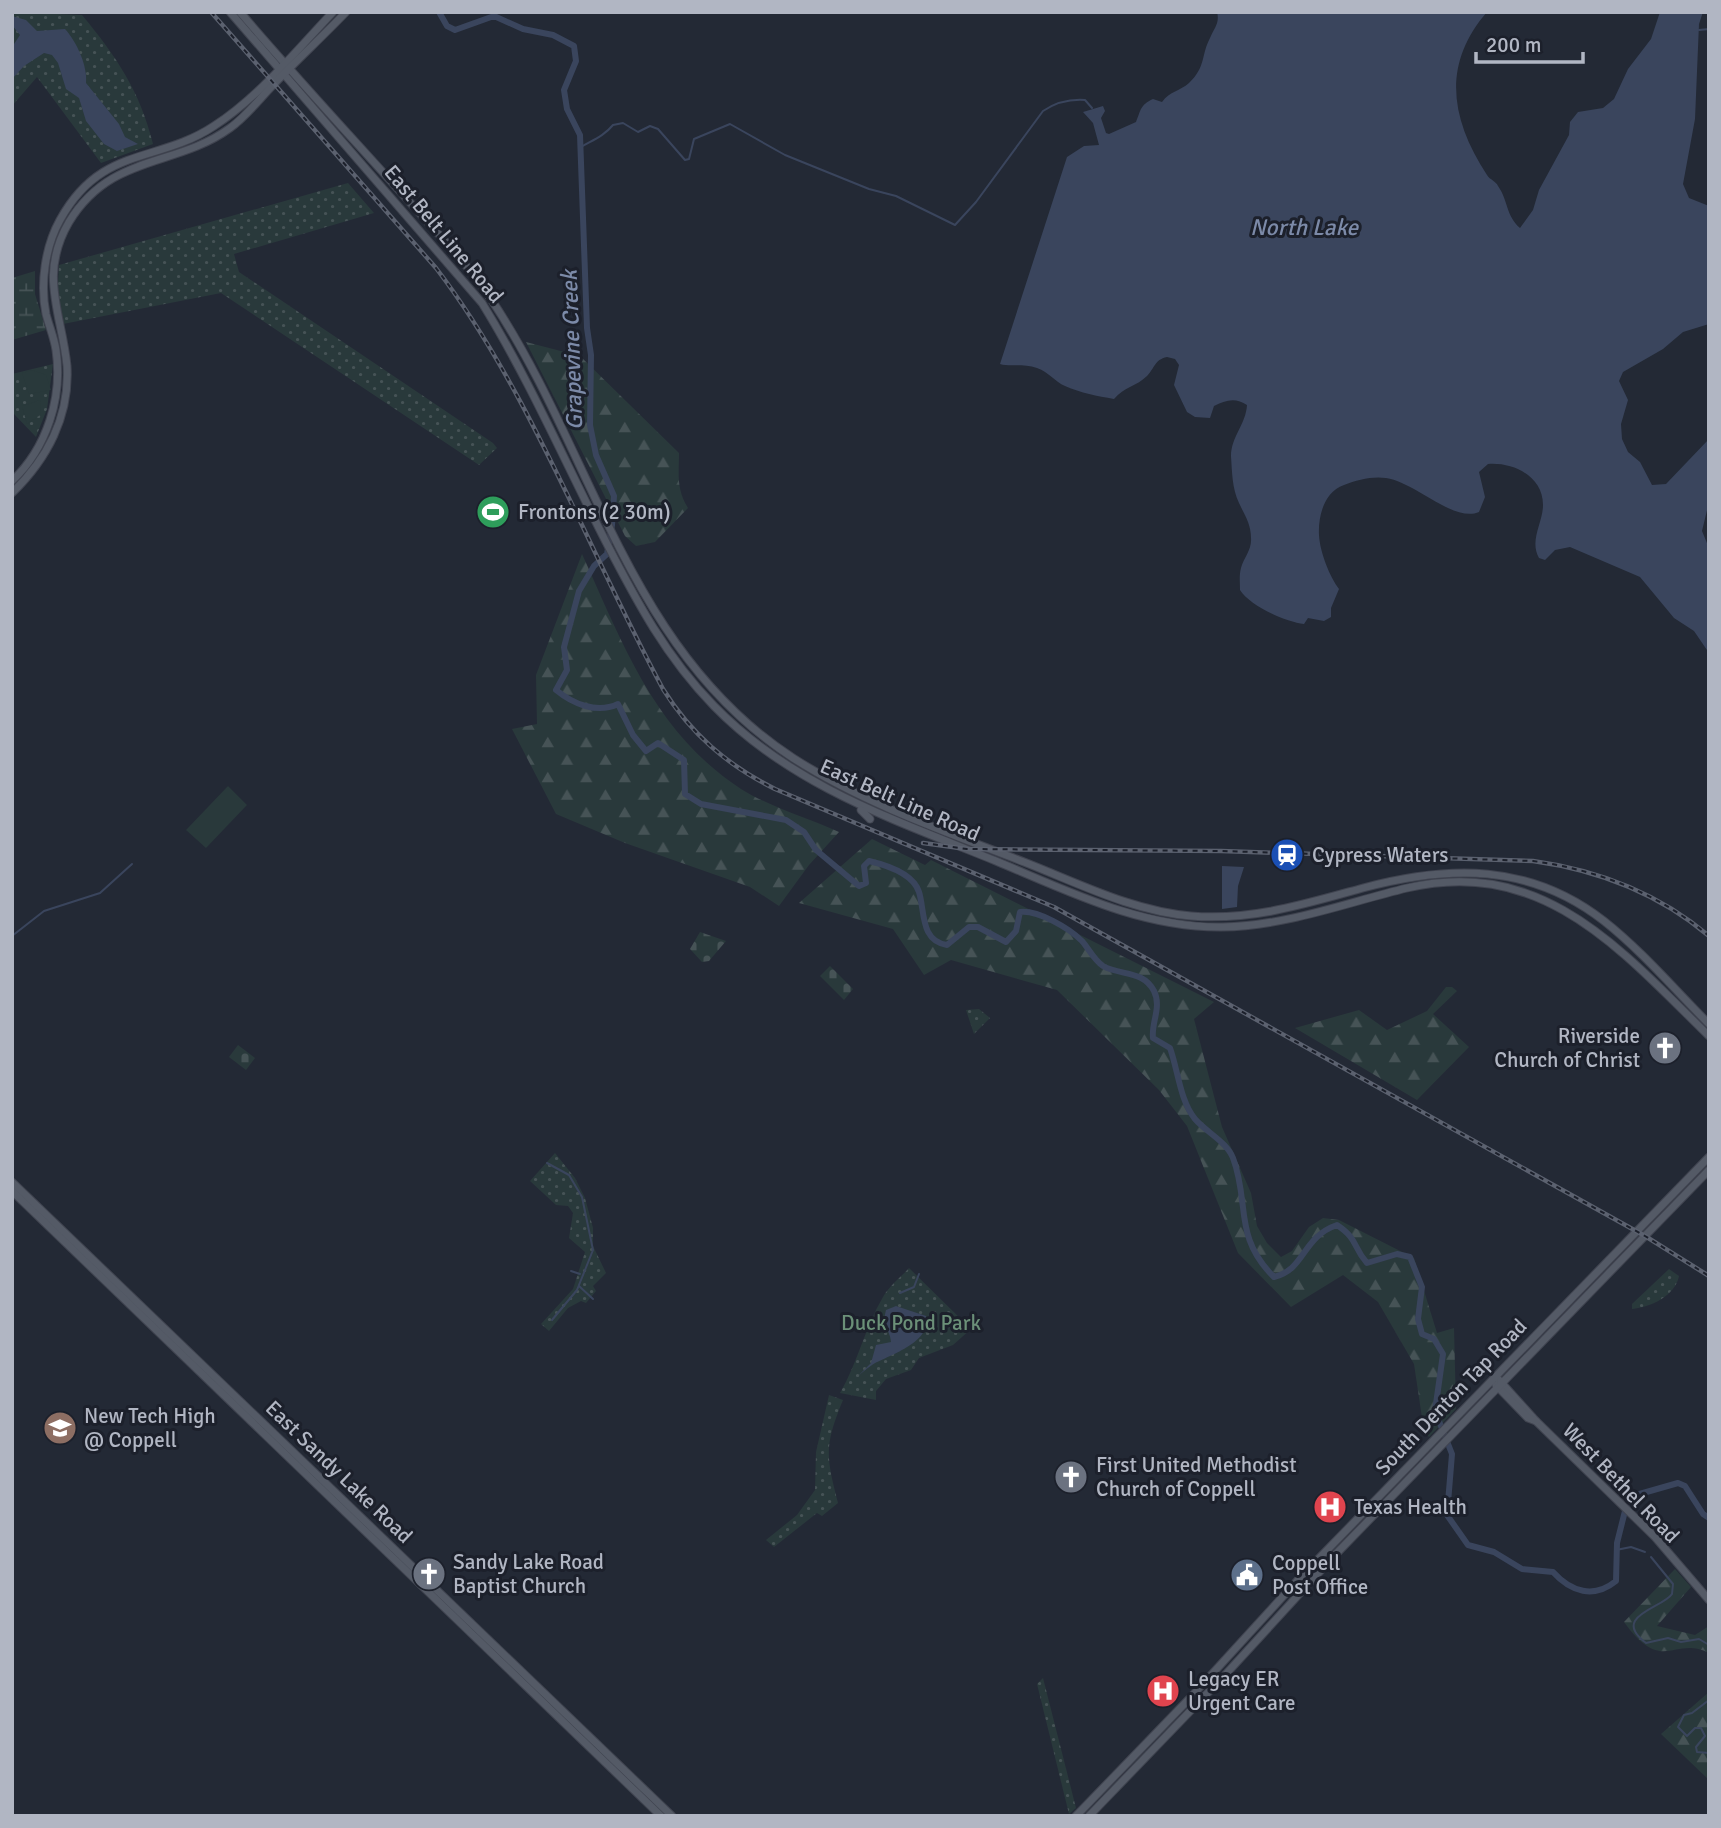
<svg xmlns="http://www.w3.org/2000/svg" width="1721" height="1828" viewBox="0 0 1721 1828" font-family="Signika,sans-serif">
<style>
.green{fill:url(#green-dots)}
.forest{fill:url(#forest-firs)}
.wetland{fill:url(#wetland-marsh)}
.cemetery{fill:url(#cemetery-stones)}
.pitch{fill:#29393b}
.water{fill:#3a455d}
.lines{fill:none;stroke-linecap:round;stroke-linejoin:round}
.stream{stroke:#3a455d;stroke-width:2}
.river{stroke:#3a455d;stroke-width:6}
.major-casing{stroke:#404450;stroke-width:9}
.major{stroke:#545a66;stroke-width:7}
.rail-casing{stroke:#5b616f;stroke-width:4.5}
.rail{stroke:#1c202b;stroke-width:2;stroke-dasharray:5;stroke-linecap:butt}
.labels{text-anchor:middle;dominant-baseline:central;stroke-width:6;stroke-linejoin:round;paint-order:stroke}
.street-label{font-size:21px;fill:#b1b6c3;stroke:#1c202b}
.poi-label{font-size:21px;fill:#b1b6c3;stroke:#1c202b;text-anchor:start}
.park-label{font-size:21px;fill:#6b9078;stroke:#1c202b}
.water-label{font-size:23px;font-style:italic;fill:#7c8aa8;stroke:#1c202b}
</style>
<defs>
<pattern id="green-dots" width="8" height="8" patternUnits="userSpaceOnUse" patternTransform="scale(1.75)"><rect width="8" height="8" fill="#29393b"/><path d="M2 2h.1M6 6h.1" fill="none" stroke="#465356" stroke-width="1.8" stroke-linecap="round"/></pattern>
<pattern id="forest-firs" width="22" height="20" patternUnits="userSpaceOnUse" patternTransform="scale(1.75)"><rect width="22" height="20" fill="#29393b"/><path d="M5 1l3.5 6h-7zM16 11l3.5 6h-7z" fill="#465356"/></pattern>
<pattern id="wetland-marsh" width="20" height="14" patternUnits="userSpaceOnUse" patternTransform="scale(1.75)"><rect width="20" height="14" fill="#29393b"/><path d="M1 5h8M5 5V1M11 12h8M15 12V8" fill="none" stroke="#465356"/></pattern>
<pattern id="cemetery-stones" width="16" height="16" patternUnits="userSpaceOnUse" patternTransform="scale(1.75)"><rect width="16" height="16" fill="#29393b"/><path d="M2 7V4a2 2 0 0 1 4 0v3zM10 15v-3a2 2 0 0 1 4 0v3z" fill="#465356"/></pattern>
</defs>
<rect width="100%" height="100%" fill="#232935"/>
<g class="green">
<path d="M12,12l70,3c34,41 58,76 71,129l-52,19 -64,-86 -25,29z"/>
<path d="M348,183l26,30 -140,41 5,18 254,171 4,5 -18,17 -258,-172 -158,31 -6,-25 2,-34z"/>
<path d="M53,364l-6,45 -11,28 -22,-23 -2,1v-41z"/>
<path d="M979,1009l11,9 -16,16 -8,-24z"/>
<path d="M555,1153l20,25 10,20 8,30v18l13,27 -13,13 3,5 -10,12 -5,-2 -13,7 -19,23 -8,-7 32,-35 12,-37 -16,-14 4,-25 -5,-7 -12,-1 -26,-24z"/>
<path d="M909,1268l62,61 -18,16 -34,13 -8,12 -25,9 -10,12v9l-36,-7c18,-31 25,-66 43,-96 6,-11 18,-20 26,-29z"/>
<path d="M1669,1269l10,7c-4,20 -28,31 -47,33v-5z"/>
<path d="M829,1395l14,5c-19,46 -17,56 -5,103l-16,13 -5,-3 -43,34 -8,-7 31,-25 18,-25 1,-38z"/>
<path d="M1043,1678l33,130 -7,6 -32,-130z"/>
</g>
<g class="forest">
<path d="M526,342l54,14 99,97c0,21 -3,36 9,55l-33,34 -19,4 -11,-10z"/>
<path d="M582,554c41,90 72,178 159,235 29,18 67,29 98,43l-30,33 -30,41 -29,-19 -125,-44 -69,-29 -44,-85 25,-5 -1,-49z"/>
<path d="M872,839l53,26 6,-5 283,142 -20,17 28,108 29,66 6,33 10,17 14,14 11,-6 17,-24 14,-9 16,2 75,38 23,75 17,-5 2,81 -27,28 -5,-6 -10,-67 -36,-62 -35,-27 -52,32 -53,-54 -51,-127 -28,-36 -102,-100 -106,-30 -27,15 -31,-46 -94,-26z"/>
<path d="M1446,987h6l5,4 -24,23 36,33 -52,53 -122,-72 64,-18 28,20 40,-19z"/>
<path d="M1675,1569l16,18 -34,39 38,9 14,-9v27c-36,-18 -46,23 -85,-31z"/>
<path d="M1709,1692v88l-48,-46z"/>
</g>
<path class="wetland" d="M35,271v23l11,36 -34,10v-62z"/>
<g class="cemetery">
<path d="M700,932l26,9 -17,20 -7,1 -12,-13z"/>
<path d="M830,966l23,23 -9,11 -24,-24z"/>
<path d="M238,1045l17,13 -9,12 -17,-13z"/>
</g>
<g class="pitch">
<path d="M32,370l14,5 5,15 -22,4 -7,-21z"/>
<path d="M41,400l-1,15 -13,9 -5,-18z"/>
<path d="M228,786l19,19 -41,43 -20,-18z"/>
</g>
<g class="water">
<path d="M1217,12h270c-46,53 -36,108 0,163 3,5 9,6 11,11 10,14 8,30 22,42l13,-18 6,-20 30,-55 1,-13 8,-10 25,-4 11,-9 14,-30 23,-30 9,-27h43l-4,12 -4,95 -12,65 6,14 20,8v118l-26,8 -20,17 -40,23 -4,9 9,19 -7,24 1,15 6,13 12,10 12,23 14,-1 43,-45v63l-7,29 7,17v105l-15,-22 -20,-13 -34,-41 -70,-30 -15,3 -10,10 -6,-2c-10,-18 4,-35 4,-53 0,-29 -30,-43 -55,-41l-9,8 6,25 -6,15c-25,11 -64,-30 -93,-34 -14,-2 -29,2 -42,7 -20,7 -26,31 -25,50 1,18 11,42 20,54l-8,19v9l-7,4 -16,-3 -4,6c-18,-2 -54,-18 -64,-34 0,-7 -1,-15 1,-22 3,-11 11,-18 10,-30 0,-14 -6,-22 -12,-35 -7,-14 -7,-32 -8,-47 0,-19 15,-32 16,-51 -11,-8 -22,-5 -33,1l-4,12 -15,-1 -8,-5 -13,-27 5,-20 -4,-6 -8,-2c-13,3 -12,11 -20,19 -10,10 -23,11 -33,23 -17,-3 -33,-6 -49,-13 -10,-4 -16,-14 -28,-18 -14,-5 -28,-1 -37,-4l67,-207 17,-11 15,-1 -6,-22 -10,-11 20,-6 2,5 -4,7 5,15 3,1 27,-12c5,-12 4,-17 17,-23l9,3c8,-11 18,-11 27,-19 17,-16 12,-28 21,-45 4,-10 10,-15 7,-26z"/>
<path d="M12,16l14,4 11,11 28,-2c12,13 23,38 21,54l33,41 6,13 13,7 -21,7 -13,-7 -18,-23 -7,-23 -13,-9 -8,-26 -6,-8 -8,-2 -20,13 -12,13v-32l8,-12 -8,-10z"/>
<path d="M1222,866l22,1 -6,19 -1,21 -15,2z"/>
<path d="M896,1306l30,10c7,27 -40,40 -54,49 -6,4 -12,9 -17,14l16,-16 5,-18 15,-3c-1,-14 -10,-14 -5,-32z"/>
</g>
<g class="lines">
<g class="stream">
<path d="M1699,30l10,-1"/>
<path d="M581,147c12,-7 23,-11 32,-22l10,-2 15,9 12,-6 8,3 27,31 4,-1 5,-20 36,-15 55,31 84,34 27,7 59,29 21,-23 67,-91c12,-8 27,-12 42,-11l7,8"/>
<path d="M12,936l32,-25 56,-18 32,-29"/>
<path d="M547,1163l22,12 13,22 11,53 -16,40 -25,30"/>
<path d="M571,1271l9,3"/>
<path d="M579,1286l14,13"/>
<path d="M900,1293l14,-6 5,-13"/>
<path d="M1616,1550l15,-3 14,5"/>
<path d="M1651,1557l22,27 -1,10c-9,14 -62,22 -26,49l22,-5 13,4 18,-3 10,6"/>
<path d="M1709,1700l-17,13 -8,2 -6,12 9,9 8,-8h6l4,8 -9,11 1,5 12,1"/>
</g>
<path class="river" d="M439,12l8,14 8,4 39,-14 29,13 30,6 21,11 2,15 -12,29 3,19 13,26 7,193 4,27 -1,70 6,30 18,41 -2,29 -5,29 -13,12 -15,25 -15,56 3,23 -11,20c17,14 41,24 62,14l15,31 13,16 12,-8 26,17 1,34 16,10 85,16 18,12 12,18 43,36 7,-3 -2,-17 5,-5c17,4 44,12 50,31 6,19 1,49 28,53l22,-18h9l28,15 10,-11 4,-19c18,-2 49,16 62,29 7,8 12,19 21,25 18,10 40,4 51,25 8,16 -3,32 -1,47l17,10c8,22 10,53 25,71 11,13 32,23 38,39 17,45 0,79 41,119 31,-7 28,-40 63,-52 22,15 15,21 30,38l30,-9 13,3 12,30 -4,32 4,15 12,5 9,15 -8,57 17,43 -5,61 21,30 26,7 28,17 31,3c18,20 41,27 63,9l1,-38 10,-40 9,-8 42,-12 7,3 18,28 6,4"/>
<defs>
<g id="major">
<path d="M230,12l252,291c47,76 83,159 124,239 31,60 60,115 108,164 78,80 181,114 282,155 72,30 145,67 226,66 64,-1 123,-24 185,-39 136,-32 215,63 302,148"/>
<path d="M240,12c57,67 117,131 176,197 26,29 53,57 75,90 103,154 136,351 302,459 70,45 153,74 231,104 54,21 108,49 167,54 60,5 114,-12 172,-28 86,-23 167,-25 241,33 38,30 71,69 105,103"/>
<path d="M12,481c35,-33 51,-84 44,-131 -2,-13 -7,-24 -10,-36 -6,-30 -1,-67 14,-94 41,-75 97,-56 154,-94 45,-29 82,-75 119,-114"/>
<path d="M12,493c35,-34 58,-77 55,-127 -5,-52 -29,-91 2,-144 42,-69 106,-54 161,-94 17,-12 30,-30 45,-45 23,-24 48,-47 71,-71"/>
<path d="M861,810l9,9"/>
<path d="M12,1182l660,634"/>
<path d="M12,1191l649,625"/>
<path d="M1499,1380l37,41 119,116 54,63"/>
<path d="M1496,1385l32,33 8,3"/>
<path d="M1076,1816l115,-119 106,-116 412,-424"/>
<path d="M1089,1816l136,-141 110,-120 374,-385"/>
</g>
</defs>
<use href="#major" class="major-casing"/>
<use href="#major" class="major"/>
<defs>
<g id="rail">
<path d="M211,12l225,256c94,123 153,284 227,421 28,45 64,76 112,100l279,118 591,329 64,40"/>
<path d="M923,843l44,6 254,2 312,10c65,9 125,32 176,75"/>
</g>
</defs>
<use href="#rail" class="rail-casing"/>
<use href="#rail" class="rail"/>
</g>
<defs>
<symbol id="stadium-disc" viewBox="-11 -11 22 22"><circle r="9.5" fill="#2e9e5b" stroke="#1c202b"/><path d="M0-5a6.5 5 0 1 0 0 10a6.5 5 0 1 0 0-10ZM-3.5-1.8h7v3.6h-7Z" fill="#fff"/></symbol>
<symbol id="station-disc" viewBox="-11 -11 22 22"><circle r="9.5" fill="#1a4fb4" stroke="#1c202b"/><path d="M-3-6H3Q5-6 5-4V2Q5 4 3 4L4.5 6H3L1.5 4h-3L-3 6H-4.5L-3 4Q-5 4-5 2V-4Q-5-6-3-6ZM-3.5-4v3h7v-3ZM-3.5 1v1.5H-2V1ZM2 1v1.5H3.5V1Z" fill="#fff"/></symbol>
<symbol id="church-disc" viewBox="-11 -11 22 22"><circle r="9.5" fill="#6b7280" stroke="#1c202b"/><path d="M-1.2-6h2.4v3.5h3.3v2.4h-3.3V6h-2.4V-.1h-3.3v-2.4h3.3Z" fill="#fff"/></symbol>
<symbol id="school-disc" viewBox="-11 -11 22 22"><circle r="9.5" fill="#8d6e63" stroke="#1c202b"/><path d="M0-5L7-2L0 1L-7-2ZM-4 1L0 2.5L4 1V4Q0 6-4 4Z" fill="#fff"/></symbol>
<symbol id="hospital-disc" viewBox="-11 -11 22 22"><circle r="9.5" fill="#e0444e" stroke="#1c202b"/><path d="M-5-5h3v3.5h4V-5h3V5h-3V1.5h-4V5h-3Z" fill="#fff"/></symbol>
<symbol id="civic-disc" viewBox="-11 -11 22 22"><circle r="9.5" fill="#5c6f8a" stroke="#1c202b"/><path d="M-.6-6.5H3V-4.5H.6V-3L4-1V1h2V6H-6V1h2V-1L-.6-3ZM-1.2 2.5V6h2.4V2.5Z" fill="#fff"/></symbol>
</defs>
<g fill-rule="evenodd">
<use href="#stadium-disc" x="474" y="493" width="38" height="38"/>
<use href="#station-disc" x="1268" y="836" width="38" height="38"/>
<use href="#church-disc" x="1646" y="1029" width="38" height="38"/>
<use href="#school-disc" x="41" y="1409" width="38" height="38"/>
<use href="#church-disc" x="1052" y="1458" width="38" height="38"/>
<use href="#hospital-disc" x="1311" y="1488" width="38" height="38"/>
<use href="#church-disc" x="410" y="1555" width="38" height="38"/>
<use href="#civic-disc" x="1228" y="1556" width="38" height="38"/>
<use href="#hospital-disc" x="1144" y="1672" width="38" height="38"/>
</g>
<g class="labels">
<g class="street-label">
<text transform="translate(444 234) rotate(50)">East Belt Line Road</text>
<text transform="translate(900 800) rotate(24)">East Belt Line Road</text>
<text transform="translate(1451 1397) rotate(-46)">South Denton Tap Road</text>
<text transform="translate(339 1472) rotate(44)">East Sandy Lake Road</text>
<text transform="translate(1621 1483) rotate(46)">West Bethel Road</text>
</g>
<g class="poi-label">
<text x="518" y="512">Frontons (2 30m)</text>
<text x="1312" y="855">Cypress Waters</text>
<text x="1640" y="1036" text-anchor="end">Riverside<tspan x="1640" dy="24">Church of Christ</tspan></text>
<text x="84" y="1416">New Tech High<tspan x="84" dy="24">@ Coppell</tspan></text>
<text x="1096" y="1465">First United Methodist<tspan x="1096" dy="24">Church of Coppell</tspan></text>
<text x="1354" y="1507">Texas Health</text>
<text x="453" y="1562">Sandy Lake Road<tspan x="453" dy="24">Baptist Church</tspan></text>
<text x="1272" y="1563">Coppell<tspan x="1272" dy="24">Post Office</tspan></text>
<text x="1188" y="1679">Legacy ER<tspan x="1188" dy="24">Urgent Care</tspan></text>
</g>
<g class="park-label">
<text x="911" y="1323">Duck Pond Park</text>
</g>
<g class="water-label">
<text x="1304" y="227">North Lake</text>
<text transform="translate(572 350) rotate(-92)">Grapevine Creek</text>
</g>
</g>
<rect width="1721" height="1828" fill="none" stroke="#b1b6c3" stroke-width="28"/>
<path d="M1476 52v10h107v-10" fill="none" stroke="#b1b6c3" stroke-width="3.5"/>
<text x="1486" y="52" font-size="21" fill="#b1b6c3" stroke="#1c202b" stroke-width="5" paint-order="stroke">200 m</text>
</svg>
